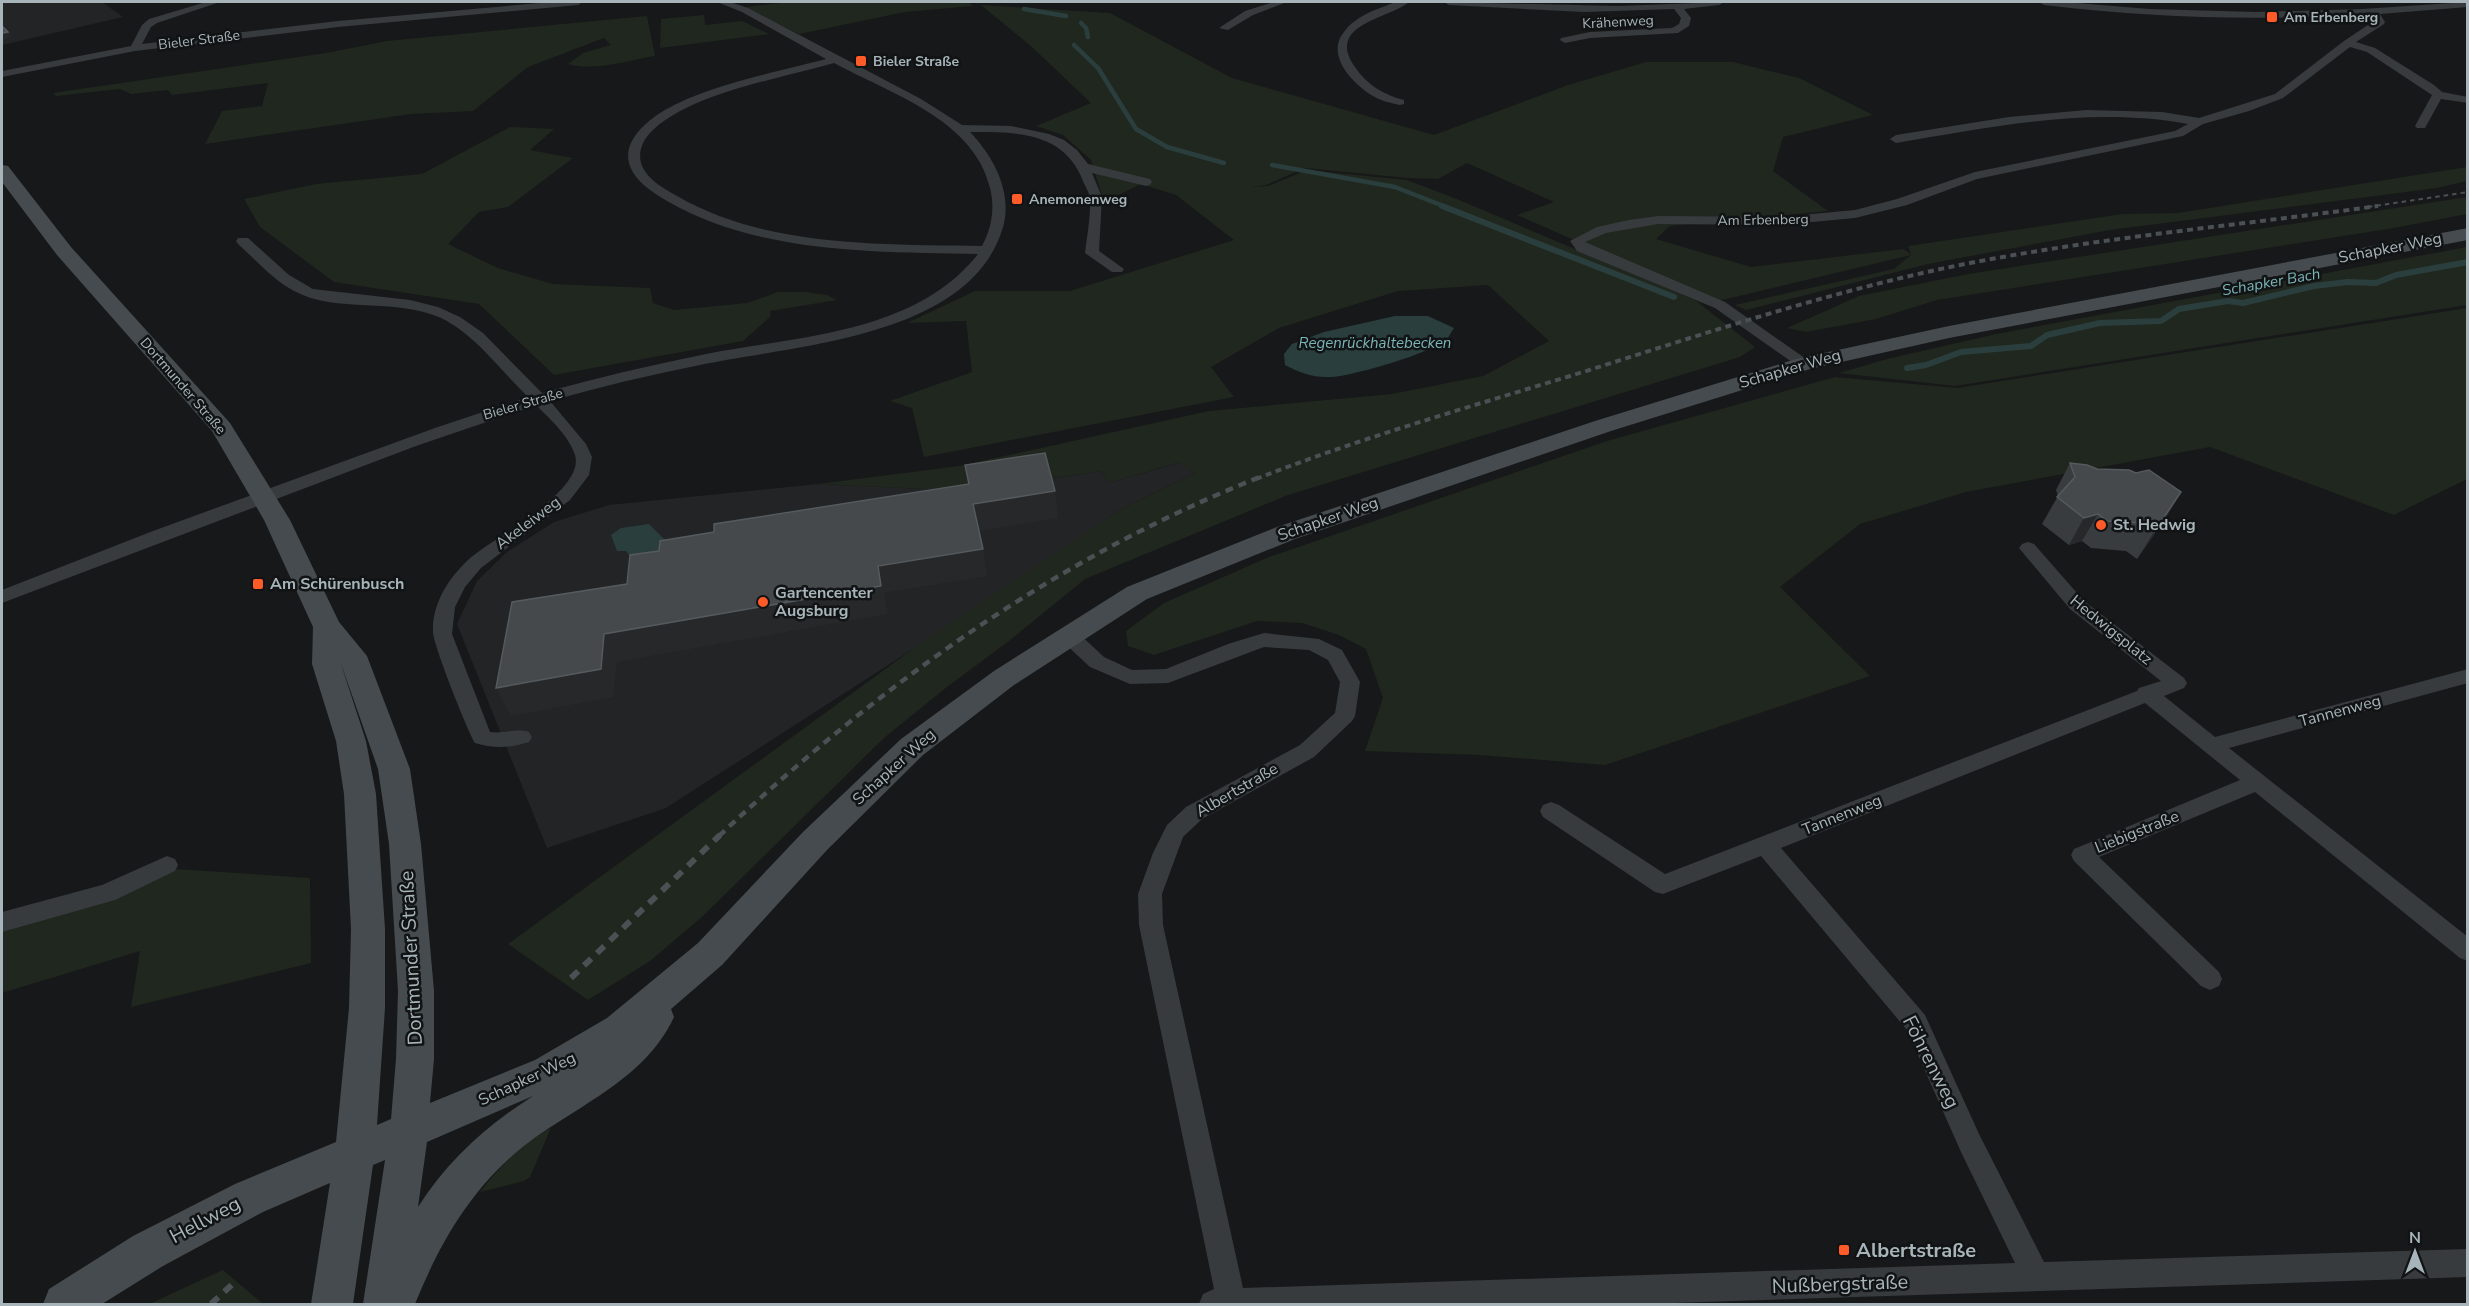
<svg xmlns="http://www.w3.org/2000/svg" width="2469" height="1306" viewBox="0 0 2469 1306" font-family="'Nunito Sans',sans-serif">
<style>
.built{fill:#222426}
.green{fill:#20271e}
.water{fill:#2b3e3e}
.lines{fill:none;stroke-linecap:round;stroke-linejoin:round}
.stream-far1{stroke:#2b3e3e;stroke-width:4.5}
.stream{stroke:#2b3e3e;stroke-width:6}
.street{fill:#373b3e;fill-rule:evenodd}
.secondary{fill:#454b4e;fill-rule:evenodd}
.rail-far3{stroke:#4a5053;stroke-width:2;stroke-dasharray:4.5 4;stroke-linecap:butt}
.rail-far2{stroke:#4a5053;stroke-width:4;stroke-dasharray:6 4.5;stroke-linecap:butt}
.rail-far1{stroke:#4a5053;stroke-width:4.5;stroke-dasharray:8 6;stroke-linecap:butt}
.rail{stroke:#4a5053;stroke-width:6;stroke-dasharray:10 8;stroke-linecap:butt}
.wall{fill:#393c3e}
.shaded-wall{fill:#27282a}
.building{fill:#45494c;stroke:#545a5d;stroke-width:1.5}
.poi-dot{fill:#ff5b28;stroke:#111314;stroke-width:2}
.labels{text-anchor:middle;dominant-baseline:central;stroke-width:5;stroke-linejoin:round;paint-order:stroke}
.far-poi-label{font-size:14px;font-weight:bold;fill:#a7b5ba;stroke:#111314;text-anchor:start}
.far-street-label{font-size:14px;fill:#a7b5ba;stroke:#111314}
.far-water-label{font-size:15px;font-style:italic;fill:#7bb6b8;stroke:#111314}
.street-label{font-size:16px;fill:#a7b5ba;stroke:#111314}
.poi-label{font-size:16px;font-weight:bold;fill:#a7b5ba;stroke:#111314;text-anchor:start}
.near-street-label{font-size:20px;fill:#a7b5ba;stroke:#111314}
.near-poi-label{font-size:20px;font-weight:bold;fill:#a7b5ba;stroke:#111314;text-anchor:start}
</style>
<rect width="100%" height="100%" fill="#171819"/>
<g class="built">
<path d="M2,2h100l21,15 -121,28z"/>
<path d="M1182,462l12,12 -70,33 -152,104 -306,197 -119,40 -90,-224 20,-43 30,-29 47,-30 55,-17 209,-21 148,7 135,-20 8,12z"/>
</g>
<g class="green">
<path d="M789,2h179l5,4 -68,6 -106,22 -54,-27z"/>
<path d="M981,5l129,8 122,65 202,57 134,-50 78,-23h87l66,16 74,37 -90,22 -10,34 55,40 -158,15 -14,13 95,28 152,-18 8,5 -3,-8 214,-32 56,-1 289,-46v14l-30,7 -327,42 -182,34 -182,46 -11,-5 159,-36 17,-14 -197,47 -197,-87 37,-13 -87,-39 -29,16 -30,-1 -103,-10 -39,17 -14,2 16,-1 39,-16 100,10 50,19 238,101 60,47 -15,10 -452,138 -203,84 -76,62 -62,46 -63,51 -181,178 -53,45 -62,39 -80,-56 413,-301 203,-136 70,-33 -13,-12 -72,21 -8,-12 -135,20 -148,-7 141,-18 250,-55 183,-17 91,-18 66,-35 -61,-56 -90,6 -119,37 -68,39 23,30 -310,60 -12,-49 -22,-7 82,-29 -6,-51 -59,2 68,-32h95l164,-51 -58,-45 -35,-11 -37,18 -13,-42 -28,-25 -27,-9 55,-23 -59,-56z"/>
<path d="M704,15l1,10 37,-4 27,13 -109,14 1,-29z"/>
<path d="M647,16l8,40c-26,4 -61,16 -87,8l15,-11 28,-8 -7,-7 -76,29 -55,44 -62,3 -206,30 17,-33 40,-5 6,-23 -96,12 -4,-5 -37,4 -11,-5 -64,7 -3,-3 273,-40 61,-12z"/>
<path d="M510,127l44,2 -24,21 43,8 -65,49 -29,5 -31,32 50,24 55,16 97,4 3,15 21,7 73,-7 31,-11h27l22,3 10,5 -67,11v6l-27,24 -189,34 -75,-71 -145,-22 -74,-55 -16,-28 72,-15 106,-10z"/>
<path d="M2467,197v17l-73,14 -457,72 -61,19 -70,13 -19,-4 72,-32 109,-22z"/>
<path d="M2467,247v58l-512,81 -116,-13 48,-14 109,-25z"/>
<path d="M2467,308v171l-73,36 -184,-68 -244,45 -106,32 -80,63 90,89 -265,89 -125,-10 -115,-4 18,-53 -17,-49 -27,-14 -37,-12 -45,-2 -103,34 -26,-9 -2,-15 38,-28 105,-46 338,-116 228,-64 122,11z"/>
<path d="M176,869l134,9 1,85 -180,44 9,-56 -138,42v-67l107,-30z"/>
<path d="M551,1128l-21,49 -6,4 -44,11c19,-25 42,-49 71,-64z"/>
<path d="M223,1270l40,34h-114z"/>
</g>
<g class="water">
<path d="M1395,316h33l26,12c-3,4 -5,9 -8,12 -15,13 -96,37 -116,37 -17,1 -31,-5 -45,-12l-1,-11 8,-10 32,-12z"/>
<path d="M649,524l14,14 21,14 -45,16 -13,-17h-9l-6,-16 10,-7z"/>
</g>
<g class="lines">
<g class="stream-far1">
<path d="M1024,9l42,7"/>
<path d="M1081,23l5,5 2,9"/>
<path d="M1074,45l24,23 38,61 31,18 57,16"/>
<path d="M1272,165l123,22 51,20"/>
</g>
<g class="stream">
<path d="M1442,206l232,91"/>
<path d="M1907,368l19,-3 35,-13 70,-6 16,-11 53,-12 61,-2 18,-12 49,-8 15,2 71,-17 34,-4 28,1 20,-8 72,-13"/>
</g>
<g class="street">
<path d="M206,2h14l-63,21 -6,4 -9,17 196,-23 213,-19h32l-5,3 -240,22 -203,24 -133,26v-6l129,-25 11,-21 7,-6z"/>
<path d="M717,2h13l18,6 173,91 41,26 49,1 38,8 15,6 13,10 11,14 62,15 2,3 -2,3 -4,1 -54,-13 10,24 -3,54 25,18 -2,3h-10l-27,-19c2,-17 6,-38 5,-55 -1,-6 -5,-12 -7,-17 -19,-50 -68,-49 -113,-49 23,24 43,60 33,95 -32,111 -209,118 -303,138 -51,10 -101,22 -150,36l36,43 6,13 -3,18 -19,25 -89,68 -16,19 -10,20 -3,27 38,98c13,2 26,-4 39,0l3,5 -3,5c-19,6 -35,7 -54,1 -8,-13 -42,-99 -42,-111 -1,-28 15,-53 35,-72 23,-21 118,-69 107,-105 -6,-19 -25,-36 -39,-50l-120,41 -414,157v-13l151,-59 282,-103 93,-31c-28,-27 -52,-62 -87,-79 -47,-21 -104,-4 -147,-27 -21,-11 -38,-31 -56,-47l-2,-3 2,-3h10l41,37 24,14 97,11 28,7 22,10 23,16 59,60c54,-15 109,-28 164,-39 92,-18 209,-20 272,-100 -104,-2 -219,0 -311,-53 -15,-9 -33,-20 -38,-38 -6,-23 19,-43 36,-53 42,-25 112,-38 161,-51l-84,-47zM834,63c55,30 140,56 156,125 5,19 2,40 -8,58 -101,-2 -215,2 -305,-50 -14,-8 -31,-17 -36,-33 -5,-21 13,-36 29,-46 42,-27 115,-40 164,-54z"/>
<path d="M1274,2h13l-34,13 -25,15 -9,-2 26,-17z"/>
<path d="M1396,2h13c-20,17 -84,22 -54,65 12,18 29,28 49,33v4l-4,1c-9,-2 -19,-4 -27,-9 -20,-12 -48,-41 -29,-64 12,-17 34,-23 52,-30z"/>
<path d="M1444,2l174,4 106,-4 -5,3 -35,4 7,9 -2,8 -11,7 -88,5 -25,5 -5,-3 1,-2 29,-6 82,-4 7,-4 2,-6 -7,-9 -90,3 -135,-7z"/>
<path d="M2039,2h26l84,7 107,3 106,-3 106,-7v5l-88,7 5,8 -1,2 -28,18 19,6 59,37 8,7 26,5v6l-27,-4 -16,29h-8l-2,-2 17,-31 -65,-43 -17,-5 -67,51 -34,13 -46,13 -20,12 -206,43 -70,26 -52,13 -75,7 -122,-1 -52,9 -21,9 140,60 84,59 3,3 -8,5 -5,-2 -84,-59 -138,-57 -7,-10 27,-14 32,-7 29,-4 122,1 75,-7 42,-11 78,-27 200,-41 13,-7c-98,-18 -195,3 -292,19l-6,-4 6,-4 113,-18 77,-7 76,2 37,6 76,-24 69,-53 30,-20 -4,-7c-109,7 -218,4 -326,-9z"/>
<path d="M2028,542l6,2 50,57 100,77 3,5 -3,5 -20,8 51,41 253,-68v14l-239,65 239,189v24l-8,-3 -205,-166 -156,65 120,115 3,7 -3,7 -9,4 -9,-4 -127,-125 -3,-6 3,-6 166,-69 -95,-77 -364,145 144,167 54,119 65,128 424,-13v28l-826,27h-443l4,-10 11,-5 -75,-364 -1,-31 15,-41 14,-28 19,-18 114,-62 35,-32 5,-31 -12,-22 -19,-10 -45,-3 -96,36 -38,1 -40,-17 -29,-27 -3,-5 3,-5 7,-2 7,2 29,27 28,13 34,-1 62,-25 36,-11 55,6 23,11 18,32 -5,34 -3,5 -38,36 -112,62 -19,18 -21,57 1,31 80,363 772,-25 -54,-111 -54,-122 -146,-174 -98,38 -8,-2 -112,-75 -3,-6 3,-6 8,-3 8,3 106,69 472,-183 2,-3 22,-7 -91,-72 -51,-61 3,-4z"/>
<path d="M167,856l8,3 3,6 -3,6 -60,29 -113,32v-20l100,-27z"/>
</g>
<path class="secondary" d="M2,165l6,1 63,81 159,176 60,97 49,102 28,34 43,113 11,75 13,147v68l-4,44 105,-43 72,-42 91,-75 105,-111 98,-93 93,-68 133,-84 150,-60 318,-106 201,-62 153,-33 519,-98v12l-519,98 -139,31 -199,62 -316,108 -148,60 -133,86 -91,70 -96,95 -105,115 -51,44 3,8c-30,65 -102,90 -155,133 -50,42 -80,95 -104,154h-52l22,-144 -12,5 -20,139h-42l19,-121 -67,29 -100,54 -61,38h-59l6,-15 84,-53 102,-52 101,-42 13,-134 2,-79 -7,-135 -8,-53 -24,-77 1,-37 -49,-107 -52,-89 -155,-176 -55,-73zM340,661l38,108 11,75 9,147 -2,68 -5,60 -14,6 8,-117v-79l-9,-135 -10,-53zM533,1096c-47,30 -85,64 -115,111l9,-65z"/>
<path class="rail-far3" d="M2368,207l100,-15"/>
<path class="rail-far2" d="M1256,479c107,-42 217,-73 327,-107 133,-42 266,-87 403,-112 130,-24 262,-36 392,-54"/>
<path class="rail-far1" d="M719,836c160,-150 336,-278 541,-359"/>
<g class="rail">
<path d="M571,978l149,-143"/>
<path d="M211,1304l25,-23"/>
</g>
</g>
<path class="wall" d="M2070,463l27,6 84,23 -16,27 -28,40 -11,-8 -35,-3 -9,-7 -13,4 -27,-21 16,-28 -2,-6z"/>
<g class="shaded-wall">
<path d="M8,32l4,5 -10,3v-7z"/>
<path d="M1055,491l3,27 -80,13 -5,-27z"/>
<path d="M2181,492l-16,27 -28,40 17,-27z"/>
<path d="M2098,514l-16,27 -13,4 15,-27z"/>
<path d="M983,549l4,27 -103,17 4,21 -271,48 -4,35 -102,19 -15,-28 108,-54 274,-68z"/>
</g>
<g class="building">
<path d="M2,26l6,6 -6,1z"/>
<path d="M1045,453l10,38 -82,13 10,45 -105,17 3,20 -277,48 -3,35 -105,19 16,-86 115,-18 3,-29 29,-4 1,-10 54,-9v-8l255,-40 -4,-19z"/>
<path d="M2070,463l17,2 10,4 32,1 7,3 13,-3 32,22 -27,40 -12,-9 -35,-2 -9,-7 -14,4 -27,-21 18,-20z"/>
</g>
<g class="poi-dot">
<rect x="2266" y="11" width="12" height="12" rx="3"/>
<rect x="855" y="55" width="12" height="12" rx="3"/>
<rect x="1011" y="193" width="12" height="12" rx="3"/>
<circle cx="2101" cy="525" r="6"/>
<rect x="252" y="578" width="12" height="12" rx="3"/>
<circle cx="763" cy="602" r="6"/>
<rect x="1838" y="1244" width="12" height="12" rx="3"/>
</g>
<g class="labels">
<g class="far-poi-label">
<text x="2284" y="17">Am Erbenberg</text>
<text x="873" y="61">Bieler Straße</text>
<text x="1029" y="199">Anemonenweg</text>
</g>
<g class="far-street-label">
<text transform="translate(1618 22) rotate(-3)">Krähenweg</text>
<text transform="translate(199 40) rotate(-7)">Bieler Straße</text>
<text transform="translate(1763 220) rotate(-1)">Am Erbenberg</text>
<text transform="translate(183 386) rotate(49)">Dortmunder Straße</text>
<text transform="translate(523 404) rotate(-16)">Bieler Straße</text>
</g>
<g class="far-water-label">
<text transform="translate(2271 282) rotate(-10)">Schapker Bach</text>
<text x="1375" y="343">Regenrückhaltebecken</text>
</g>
<g class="street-label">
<text transform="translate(2390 248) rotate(-11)">Schapker Weg</text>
<text transform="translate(1790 369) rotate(-16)">Schapker Weg</text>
<text transform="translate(1328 519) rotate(-19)">Schapker Weg</text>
<text transform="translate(528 523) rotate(-37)">Akeleiweg</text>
<text transform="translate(2111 630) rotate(39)">Hedwigsplatz</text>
<text transform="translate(2340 711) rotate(-15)">Tannenweg</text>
<text transform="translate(894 767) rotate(-42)">Schapker Weg</text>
<text transform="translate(1237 790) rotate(-30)">Albertstraße</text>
<text transform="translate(1842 815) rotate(-22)">Tannenweg</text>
<text transform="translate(2137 832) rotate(-22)">Liebigstraße</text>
<text transform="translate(527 1079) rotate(-25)">Schapker Weg</text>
</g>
<g class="poi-label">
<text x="2113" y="525">St. Hedwig</text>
<text x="270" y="584">Am Schürenbusch</text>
<text x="775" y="593">Gartencenter<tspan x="775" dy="18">Augsburg</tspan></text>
</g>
<g class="near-street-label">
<text transform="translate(411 958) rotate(-93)">Dortmunder Straße</text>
<text transform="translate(1931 1062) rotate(63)">Föhrenweg</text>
<text transform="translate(205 1220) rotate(-28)">Hellweg</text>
<text transform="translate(1840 1284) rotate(-2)">Nußbergstraße</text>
</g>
<g class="near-poi-label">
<text x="1856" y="1250">Albertstraße</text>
</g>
</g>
<rect width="2469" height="1306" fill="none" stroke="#a7b5ba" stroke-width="6"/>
<g transform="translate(2415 1252)" stroke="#111314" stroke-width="4.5" paint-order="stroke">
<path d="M0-4.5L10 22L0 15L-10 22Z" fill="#a7b5ba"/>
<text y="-9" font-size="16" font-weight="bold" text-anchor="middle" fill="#a7b5ba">N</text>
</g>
</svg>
